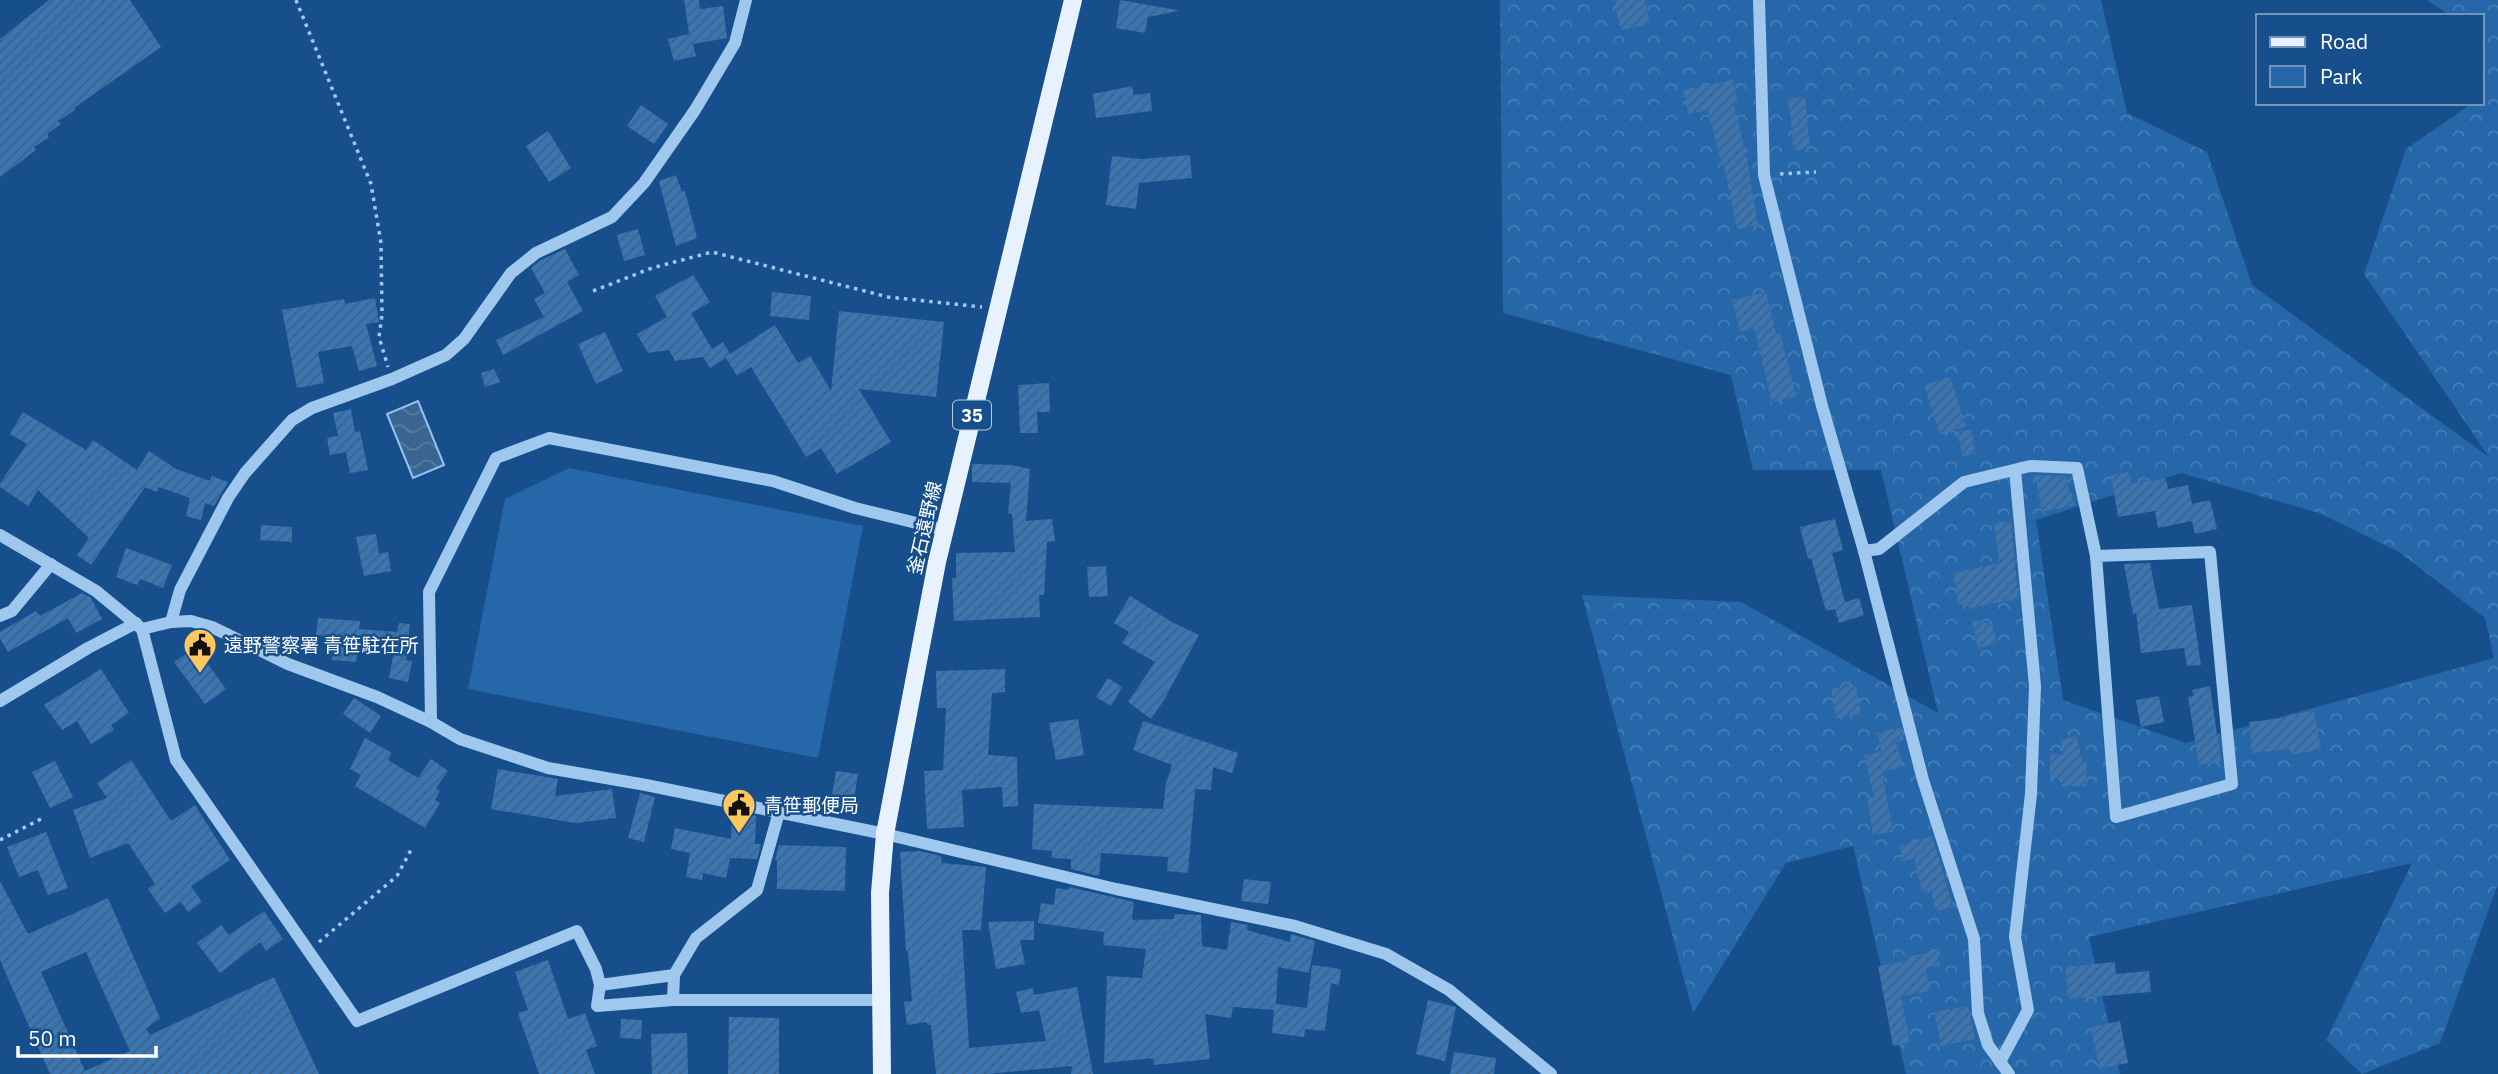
<svg xmlns="http://www.w3.org/2000/svg" width="2498" height="1074" viewBox="0 0 2498 1074" font-family="'IBM Plex Sans','Noto Sans JP',sans-serif">
<style>
.green{fill:#2567a9}
.forest{fill:url(#forest-crowns);fill-rule:evenodd}
.water{fill:url(#water-waves);stroke:#92c3f2;stroke-width:2}
.building{fill:url(#building-hatch);fill-rule:evenodd}
.lines{fill:none;stroke-linecap:round;stroke-linejoin:round}
.path{stroke:#a0c8ef;stroke-width:3.5;stroke-dasharray:3.5 5;stroke-linecap:butt}
.minor{stroke:#a0c8ef;stroke-width:12}
.major{stroke:#e8f2ff;stroke-width:18}
.labels{text-anchor:middle;dominant-baseline:central;stroke-width:5;stroke-linejoin:round;paint-order:stroke}
.shield{fill:#164f8c;stroke:#b9cadc;stroke-width:2}
.shield-label{font-size:18px;font-weight:bold;fill:#fff}
.street-label{font-size:19px;fill:#fff;stroke:#164f8c}
.poi-label{font-size:19px;fill:#fff;stroke:#164f8c;text-anchor:start}
</style>
<defs>
<pattern id="forest-crowns" width="20" height="18" patternUnits="userSpaceOnUse" patternTransform="scale(1.75)"><rect width="20" height="18" fill="#2567a9"/><path d="M2 6a3 3 0 1 1 6 0M12 15a3 3 0 1 1 6 0" fill="none" stroke="#467eb6"/></pattern>
<pattern id="water-waves" width="16" height="10" patternUnits="userSpaceOnUse" patternTransform="scale(1.75)"><rect width="16" height="10" fill="#3a6590"/><path d="M0 5q4-4 8 0t8 0" fill="none" stroke="#587ca1"/></pattern>
<pattern id="building-hatch" width="6" height="6" patternUnits="userSpaceOnUse" patternTransform="scale(1.75)"><rect width="6" height="6" fill="#3a76b3"/><path d="M-1 1l2-2M0 6l6-6M5 7l2-2" fill="none" stroke="#436180"/></pattern>
</defs>
<rect width="100%" height="100%" fill="#164f8c"/>
<path class="green" d="M569,468l294,58 -45,232 -350,-69 37,-190z"/>
<path class="forest" d="M1500,0h601l26,113 80,39 45,133 237,172 -125,-183 42,-125 61,-42v-4h15v-87h-36l-1,-4 -18,-12h71v884l-58,159 -78,31 -36,-34 86,-177 -323,74 31,137h-214l-53,-228 -67,17 -93,150 -111,-418 159,7 197,111 -57,-243h-128l-22,-95 -228,-62zM2181,473l138,40 80,39 86,66 9,40 -308,85 -123,-43 -27,-180z"/>
<path class="water" d="M418,401l26,64 -31,13 -26,-64z"/>
<g class="building">
<path d="M49,0h81l31,47 -87,61 1,2 -17,11 3,3 -14,10 2,3 -15,10 2,3 -36,27v-138z"/>
<path d="M684,0h15l1,9 23,-3 4,32 -34,6 3,12 -22,5 -6,-22 21,-5z"/>
<path d="M1120,0l57,10 1,1 -30,6 -3,16 -29,-5z"/>
<path d="M1614,0h31l5,24 -29,6z"/>
<path d="M1733,80l5,24 -4,1 13,54 11,66 -21,4 -13,-64h-2l-14,-55 -20,4 -5,-24z"/>
<path d="M1132,86l2,9 16,-2 2,18 -56,7 -3,-24z"/>
<path d="M1805,97l5,52 -16,1 -6,-52z"/>
<path d="M641,105l27,19 -14,20 -27,-18z"/>
<path d="M548,131l23,37 -22,14 -23,-36z"/>
<path d="M1190,155l2,23 -53,5 -3,26 -30,-4 6,-49 29,3z"/>
<path d="M676,175l6,17 3,-1 12,47 -21,8 -17,-65z"/>
<path d="M638,229l7,26 -21,6 -7,-26z"/>
<path d="M565,249l14,26 -12,7 16,29 -80,44 -7,-15 48,-23 -10,-18 11,-6 -14,-25 10,-8z"/>
<path d="M693,275l17,27 -19,11 21,36 11,-7 7,12 45,-29 23,38 12,-7 21,35 8,-80 105,11 -8,75 -77,-8 32,53 -54,32 -16,-26 -15,9 -55,-90 -14,9 -11,-18 -16,10 -7,-11 -28,4 -6,-11 -21,3 -11,-19 30,-17 -12,-21z"/>
<path d="M772,292l39,4 -2,24 -39,-4z"/>
<path d="M1766,292l10,42 4,-1 16,63 -24,6 -18,-74 -14,4 -8,-32z"/>
<path d="M375,298l4,24 -13,2 11,42 -18,5 -7,-25 -34,6 6,31 -27,5 -15,-78 62,-11 1,5z"/>
<path d="M605,332l18,39 -27,13 -18,-40z"/>
<path d="M494,369l6,13 -15,5 -4,-14z"/>
<path d="M1950,377l16,49 -26,9 -16,-50z"/>
<path d="M1049,383l1,29h-13l1,21h-18l-2,-48z"/>
<path d="M351,409l4,23 5,-1 8,39 -18,3 -4,-21 -16,3 -3,-17 11,-2 -5,-23z"/>
<path d="M23,412l63,38 7,-10 44,30 12,-19 27,18 34,12 2,-5 16,6 -14,24 -9,-3 -4,17 -15,-4 4,-18 -31,-11 -3,5 -11,-5 -54,78 -14,-10 12,-17 -51,-48 -10,16 -28,-19v-4l27,-39 -17,-10z"/>
<path d="M1971,429l5,25 -13,3 -6,-25z"/>
<path d="M972,464l39,1 19,4 -4,52 26,-2 3,22 -8,1 -3,53h-5l1,22 -86,4 -2,-43h4v-25l59,-1 -3,-38h-4l3,-31 -39,-1z"/>
<path d="M2129,472l2,12 35,-6 2,11 20,-4 4,19 18,-4 7,29 -22,5 -3,-13 -34,7 -3,-17 -37,6 -7,-42z"/>
<path d="M2035,475l32,1 1,14h3l3,15 -32,7z"/>
<path d="M1835,519l8,31 -11,3 13,49 14,-4 5,17 -25,8 -4,-14 -9,2 -15,-53 -3,1 -8,-32z"/>
<path d="M2011,521l7,78 -49,9 -1,-5 -9,2 -6,-32 46,-10 -5,-40z"/>
<path d="M261,525l31,2v15l-32,-2z"/>
<path d="M376,534l3,20 9,-2 3,19 -27,5 -8,-39z"/>
<path d="M126,548l46,17 -9,23 -23,-9 -3,6 -21,-8z"/>
<path d="M2150,563l9,46 33,-4 9,60 -14,1 -3,-18 -43,5 -5,-40 -3,1 -9,-50z"/>
<path d="M1106,566l2,30 -19,1 -2,-30z"/>
<path d="M82,593l9,5 11,21 -26,14 -8,-15 -60,34 -8,-13v-7l36,-21 4,5z"/>
<path d="M1130,596l42,26 27,13 -35,65 -13,19 -23,-17 27,-40 -33,-19 7,-11 -15,-9z"/>
<path d="M318,618l42,3 -1,8 38,3 2,-9 11,1 -4,36 6,1 -4,21 -19,-4 5,-27 -36,-3 -2,14 -24,-2 2,-23 -18,-2z"/>
<path d="M1972,620l20,4 5,19 -19,5z"/>
<path d="M195,647l31,42 -21,15 -31,-42z"/>
<path d="M101,669l28,44 -18,12 3,5 -23,14 -14,-23 -15,9 -18,-25z"/>
<path d="M1005,669v23l-13,1 -4,62 29,2 1,49 -15,1 -1,-20 -40,3 2,37 -37,2 -3,-58 19,-1 3,-62h-9l-1,-37z"/>
<path d="M1108,678l14,9 -11,19 -15,-9z"/>
<path d="M1856,685l5,29 -25,4 -5,-29z"/>
<path d="M2210,686l11,75 -22,4 -11,-68 6,-1 -2,-6z"/>
<path d="M2159,696l5,26 -23,5 -5,-27z"/>
<path d="M354,698l27,18 -11,17 -27,-19z"/>
<path d="M2314,711l7,38 -30,6 -1,-6 -38,4 -3,-31 36,-4 -1,-2z"/>
<path d="M1078,719l6,36 -28,5 -7,-37z"/>
<path d="M1143,721l95,32 -6,20 -19,-6 -2,23 -16,-1 -7,84 -21,-2 1,-14 -67,-4 -2,23 -28,-7v-10l-19,-1v-7l-20,-2 2,-45 129,5 3,-26 6,-18 -39,-15z"/>
<path d="M1900,727l4,13 -8,2 7,25 -21,5 11,60 -20,3 -6,-37 7,-1 -10,-41 18,-5 -5,-18z"/>
<path d="M2077,736l5,26h5l-1,25 -24,-1v-8h-12v-24l14,1 -4,-16z"/>
<path d="M365,738l27,15 -4,7 30,18 13,-19 17,12 -12,17 4,3 -5,9 5,3 -15,25 -70,-42 6,-11 -11,-6z"/>
<path d="M131,760l40,61 24,-16 35,55 -39,26 11,16 -14,10 -7,-10 -16,11 -17,-24 7,-5 -27,-41 -38,15 -17,-48 34,-12 -10,-15z"/>
<path d="M55,761l18,36 -23,11 -18,-36z"/>
<path d="M498,769l60,10 -3,17 57,-7 4,29 -41,5 -84,-14z"/>
<path d="M836,771l22,3 -5,31 -22,-4z"/>
<path d="M640,793l15,4 -11,45 -16,-4z"/>
<path d="M732,814l24,2 -1,28h6l-4,15 -27,-1 -4,20 -23,-5 -1,7 -16,-3 4,-24 -19,-4 4,-21 56,11z"/>
<path d="M46,832l22,56 -20,7 -10,-25 -19,7 -12,-30z"/>
<path d="M1932,836l21,71 -17,4 -5,-21 -9,2 -8,-34 -11,3 -4,-15z"/>
<path d="M779,845l67,2 -1,44 -68,-2v-29h-2z"/>
<path d="M920,851l21,5 1,7 44,4 -5,63h-19l7,118 77,-7 -7,-31 -18,3 -5,-21 17,-4 1,7 43,-8 16,87h-22l1,-8 -85,8h-51l-5,-49h-4v-3l-20,3 -3,-23 8,-1 -4,-50h-2l-6,-99z"/>
<path d="M1244,879l27,3 -3,22 -27,-3z"/>
<path d="M0,881l28,53 80,-36 52,120 -14,11 4,6 124,-58 45,97h-269l-50,-114zM86,952l44,99 -45,20 -44,-99z"/>
<path d="M1069,887l65,15 -2,18 42,-1v-5l27,1 1,31 25,4 4,-28 17,3 -1,5 43,12 1,-8 24,7 -6,32 -31,-6 -2,37 31,4 5,-43 29,4 -2,16 -8,-2 -6,48 -20,-2 -1,8 -32,-4 2,-23 -41,-3 -2,11 -26,-4 5,45 -56,6 -1,-7 -49,5 3,-87 35,2 4,-29 -43,-4 1,-13 -66,-9 3,-20 13,2 2,-17 13,2z"/>
<path d="M264,911l19,28 -17,12 -6,-9 -40,31 -23,-30 24,-18 8,10z"/>
<path d="M1034,921v19h-14l5,24 -29,5 -8,-47z"/>
<path d="M1937,951l3,15 -14,2 4,23 -29,5 9,47 -17,3 -15,-80 29,-5 -1,-4z"/>
<path d="M548,960l20,59 17,-6 12,33 -11,4 9,24h-56l-21,-61 10,-3 -13,-38z"/>
<path d="M2115,962l1,12 33,-3 2,21 -83,7 -3,-32z"/>
<path d="M1428,1000l28,7 -11,54 -29,-7z"/>
<path d="M1968,1006l7,33 -34,7 -7,-34z"/>
<path d="M729,1017l50,1v56h-51z"/>
<path d="M621,1019l21,1 -1,19 -21,-1z"/>
<path d="M2120,1021l8,42 -29,6 -8,-42z"/>
<path d="M687,1033l1,41h-36l-1,-40z"/>
<path d="M1454,1052l42,6 -2,16h-44z"/>
</g>
<g class="lines">
<g class="path">
<path d="M296,0l75,184 10,59 1,72 -3,22 9,30"/>
<path d="M1780,174l36,-2"/>
<path d="M593,291l59,-23 60,-16 176,45 94,10"/>
<path d="M0,840l43,-22"/>
<path d="M319,942l78,-66 15,-28"/>
</g>
<g class="minor">
<path d="M1759,0l5,175 58,231 42,145 59,229 51,159 4,74 10,32 21,29"/>
<path d="M0,535l96,56 46,38 29,-7 20,-1 21,6 76,37 89,33 54,25 29,17 88,29 98,17 239,49 231,55 179,37 91,28 63,36 102,84"/>
<path d="M1864,551l15,-2 85,-67 66,-16 47,2 19,88"/>
<path d="M2210,552l22,232 -116,33 -20,-261z"/>
<path d="M0,616l12,-5 39,-47"/>
<path d="M171,622l9,-32 48,-92 17,-25 47,-53 20,-12 80,-29 54,-24 18,-16 47,-66 25,-20 76,-36 32,-34 51,-73 40,-67 11,-43"/>
<path d="M142,629l34,131 181,261 220,-90 19,38 4,16 74,-10 22,-37 61,-48 22,-78"/>
<path d="M0,701l88,-53 48,-25"/>
<path d="M431,722l-2,-130 67,-134 53,-20 224,43 82,27 90,22"/>
<path d="M674,975l-1,25h208"/>
<path d="M600,985l-3,21 76,-6"/>
<path d="M2000,1062l28,-52 -13,-73 16,-143 4,-108 -20,-216"/>
</g>
<path class="major" d="M882,1074l-2,-181 5,-59 52,-272 136,-562"/>
</g>
<defs>
<symbol id="civic-pin" viewBox="-11 -11 22 30"><path d="M0 17L-7.5 6A9.5 9.5 0 1 1 7.5 6Z" fill="#ffc85e" stroke="#164f8c"/><path d="M-.6-6.5H3V-4.5H.6V-3L4-1V1h2V6H-6V1h2V-1L-.6-3ZM-1.2 2.5V6h2.4V2.5Z" fill="#111"/></symbol>
</defs>
<g fill-rule="evenodd">
<use href="#civic-pin" x="181" y="626" width="38" height="52"/>
<use href="#civic-pin" x="720" y="786" width="38" height="52"/>
</g>
<g class="labels">
<rect class="shield" x="953" y="400.5" width="38" height="29" rx="5"/>
<g class="shield-label">
<text x="972" y="415">35</text>
</g>
<g class="street-label">
<text transform="translate(924 528) rotate(-77)">釜石遠野線</text>
</g>
<g class="poi-label">
<text x="224" y="645">遠野警察署 青笹駐在所</text>
<text x="764" y="805">青笹郵便局</text>
</g>
</g>
<rect x="2256" y="14" width="228" height="91" fill="#164f8c" stroke="#7395ba" stroke-width="2"/>
<rect x="2270" y="37" width="35" height="10" fill="#e8f2ff" stroke="#7395ba" stroke-width="2"/>
<text x="2320" y="49" font-size="21" fill="#ffffff">Road</text>
<rect x="2270" y="66" width="35" height="21" fill="#2567a9" stroke="#7395ba" stroke-width="2"/>
<text x="2320" y="84" font-size="21" fill="#ffffff">Park</text>
<path d="M18 1046v10h138v-10" fill="none" stroke="#ffffff" stroke-width="3.5"/>
<text x="28" y="1046" font-size="21" fill="#ffffff" stroke="#164f8c" stroke-width="5" paint-order="stroke">50 m</text>
</svg>
